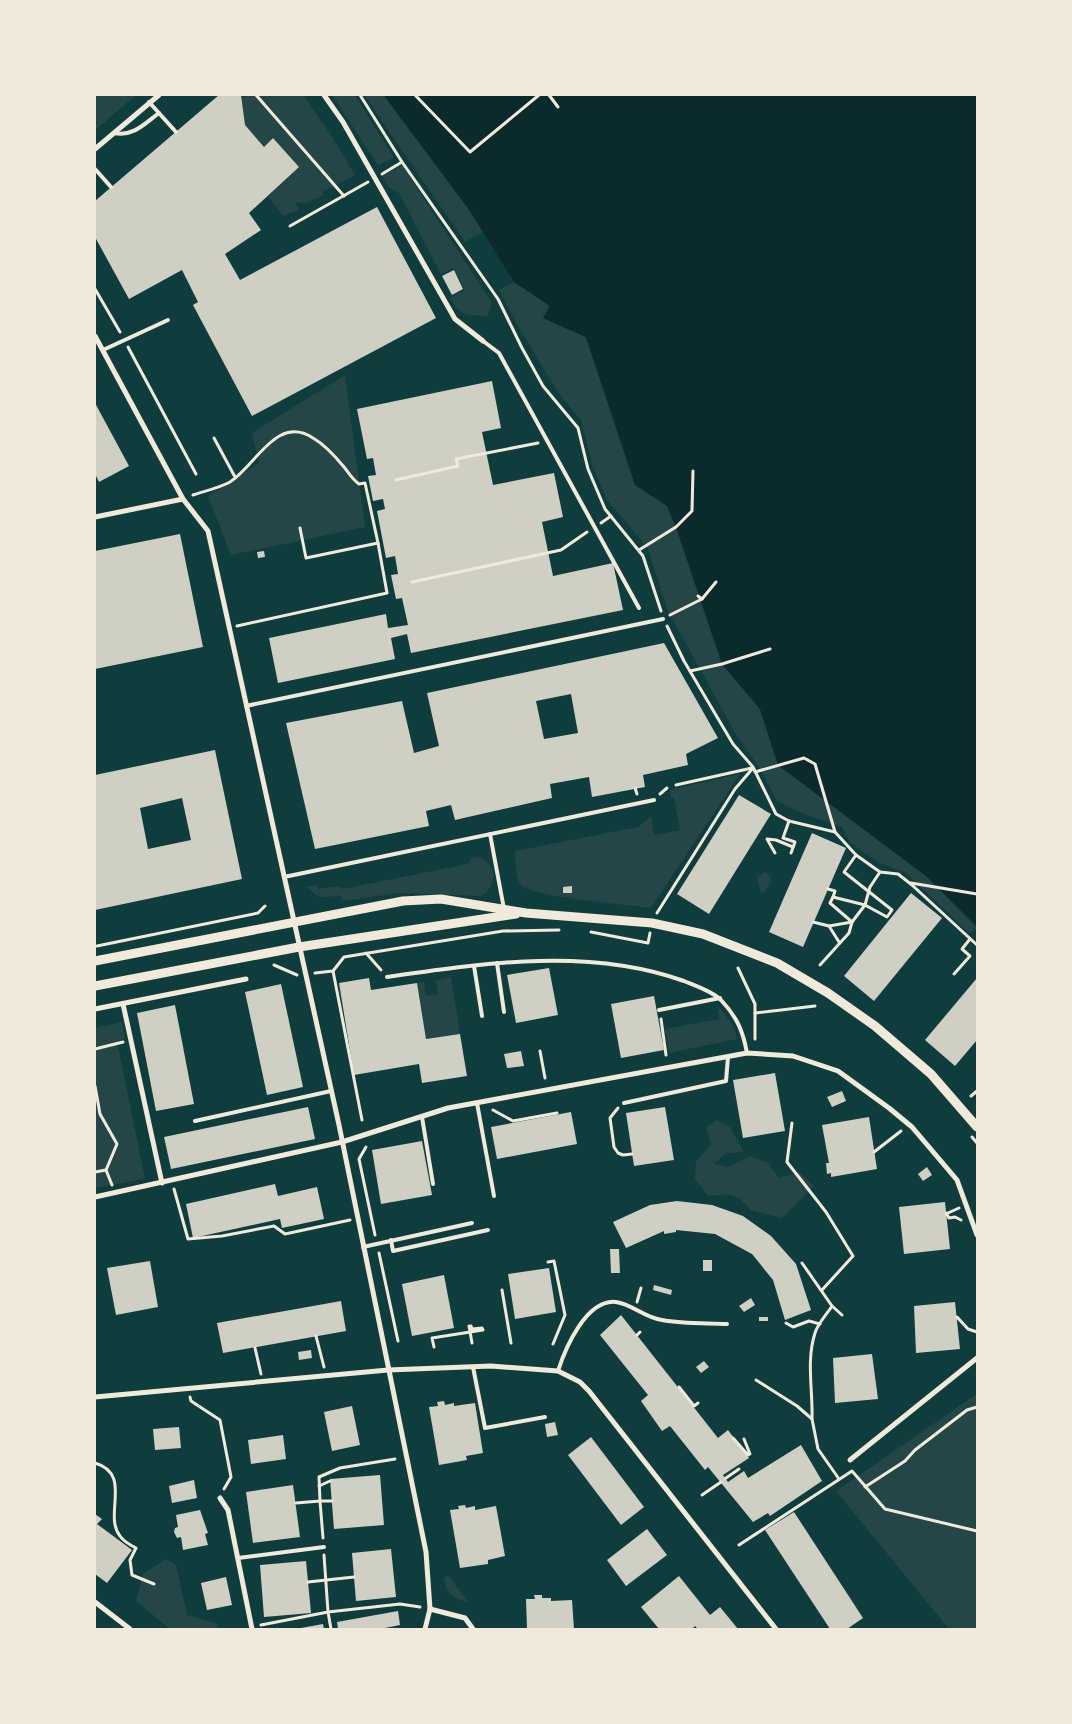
<svg xmlns="http://www.w3.org/2000/svg" width="1072" height="1724" viewBox="0 0 1072 1724" font-family="'Titillium Web',sans-serif">
<style>
.green{fill:#244646}
.water{fill:#0a2a2b}
.building{fill:#cfcfc3;fill-rule:evenodd}
.lines{fill:none;stroke-linecap:round;stroke-linejoin:round}
.path{stroke:#f1e9da;stroke-width:3}
.service{stroke:#f1e9da;stroke-width:4}
.minor{stroke:#f1e9da;stroke-width:5}
.tertiary{stroke:#f1e9da;stroke-width:9}
</style>
<rect width="100%" height="100%" fill="#0f3d3e"/>
<g class="green">
<path d="M95,95h41l-41,35 2,-8 -2,-2z"/>
<path d="M247,95h56l28,40 24,40 -33,17 2,3 -18,8 -11,-1 4,8 -16,6 -15,-20 31,-29 -26,-29 -9,9 -19,-22 -4,-26z"/>
<path d="M332,95h23l39,63 -16,7z"/>
<path d="M364,95h19l87,116 13,21 -18,10z"/>
<path d="M402,165l90,138 -5,14c-20,-4 -25,2 -37,-19l15,-8 -11,-22 -13,6 -42,-81 -10,-6 -7,-11z"/>
<path d="M514,282l36,24 -7,12 43,19 49,148 32,21 9,21 46,137 38,45 18,56 148,111 51,52 -8,5 -64,-61 -26,-9 -29,-21 -8,-15 -38,-13 -27,-13 -18,-34 -21,-29 -70,-127 -21,-64 -40,-47 -15,-35 -11,-45 -22,-26 -40,-66 -20,-38z"/>
<path d="M345,375l20,152 -134,28 -23,-59 51,-33 -7,-30z"/>
<path d="M740,774l-89,134c-20,-3 -120,-11 -130,-23 -6,-7 -5,-25 -6,-34l123,-24 13,-10 3,18 26,-5 -6,-32 -3,-1 -1,-7z"/>
<path d="M478,857c20,6 20,28 4,39l-83,-3 -56,8 -2,-5 -22,1 -13,-10 10,-2 2,4 21,-3 3,3 126,-25 3,-6z"/>
<path d="M766,872l6,8 -7,11 -4,2 -4,-16z"/>
<path d="M451,977l9,57 -34,5 -9,-56 7,-1 2,14 12,-2 -2,-14z"/>
<path d="M721,1009l14,20 2,10 -68,14 -4,-24 54,-10 -1,-9z"/>
<path d="M122,1022l3,17 -8,2 28,138 -50,9v-160z"/>
<path d="M717,1120l13,7 14,25 -18,1 -12,11 15,3 21,-11 18,7 11,15 21,-6 14,14 -32,32 -32,-8c-12,-18 -21,-16 -41,-14l-14,-16 1,-18 15,-18 -5,-16z"/>
<path d="M977,1394v235h-28l-113,-138z"/>
<path d="M166,1559l10,6 11,50 29,8 3,6h-49l-34,-28 7,-27z"/>
<path d="M448,1575l19,26v1c-14,-4 -21,-9 -23,-23z"/>
</g>
<path class="water" d="M384,95h593v831l-51,-50 -148,-111 -18,-56 -38,-45 -46,-137 -9,-21 -32,-21 -49,-148 -43,-19 7,-12 -36,-24 -44,-71z"/>
<g class="building">
<path d="M219,95h22l4,30 19,22 9,-9 26,29 -50,46 12,17 -36,24 15,26 137,-73 59,111 -184,98 -59,-111 5,-3 -16,-32 -53,29 -34,-62v-36z"/>
<path d="M454,270l9,19 -11,6 -10,-19z"/>
<path d="M492,381l9,47 -19,4 11,53 61,-12 9,44 -21,5 11,54 60,-13 10,47 -212,43 -4,-19 -16,4 4,21 -117,24 -9,-45 117,-24 2,14 20,-3 -6,-27 -6,1 -5,-24 7,-1 -3,-18 -9,2 -9,-47 8,-2 -2,-10 -10,2 -5,-25 8,-1 -3,-17 -6,1 -10,-50z"/>
<path d="M95,403l34,63 -30,16 -4,-8z"/>
<path d="M180,534l23,113 -108,22v-118z"/>
<path d="M264,551l1,6 -7,1 -1,-6z"/>
<path d="M664,643l54,95 -32,16 2,11 -45,10 2,12 -53,10 -3,-20 -39,7 2,14 -97,22 -4,-15 -25,6 3,15 -114,23 -29,-126 116,-22 12,52 25,-7 -12,-53zM571,694l7,39 -34,6 -8,-38z"/>
<path d="M215,750l27,129 -147,31v-135zM182,798l9,42 -43,9 -8,-41z"/>
<path d="M739,795l32,19 -62,100 -32,-20z"/>
<path d="M812,833l34,15 -43,99 -34,-15z"/>
<path d="M572,886v7h-9v-6z"/>
<path d="M911,893l31,25 -68,83 -30,-25z"/>
<path d="M549,968l9,47 -42,8 -9,-48z"/>
<path d="M369,978l2,12 46,-7 9,56 34,-5 7,42 -45,7 -3,-19 -65,11 -15,-92z"/>
<path d="M977,978v62l-22,26 -30,-26z"/>
<path d="M281,984l22,103 -36,8 -22,-103z"/>
<path d="M654,996l10,54 -43,8 -10,-54z"/>
<path d="M175,1005l19,99 -38,7 -19,-98z"/>
<path d="M521,1051l3,15 -17,2 -3,-14z"/>
<path d="M775,1073l10,58 -42,7 -10,-58z"/>
<path d="M842,1091l4,10 -14,6 -5,-10z"/>
<path d="M308,1107l7,32 -144,30 -7,-32z"/>
<path d="M665,1107l9,53 -40,6 -8,-53z"/>
<path d="M571,1112l6,32 -80,15 -6,-32z"/>
<path d="M869,1117l8,52 -46,8v-4l-4,1 -1,-11h3l-7,-38z"/>
<path d="M422,1141l10,54 -51,9 -9,-54z"/>
<path d="M927,1167l5,8 -9,6 -5,-7z"/>
<path d="M275,1184l3,12 39,-9 7,32 -42,9 -2,-9 -87,19 -7,-34z"/>
<path d="M677,1201l35,4 31,11 28,20 25,28 15,46 -26,10 -12,-40 -21,-26 -37,-20 -39,-4v2l-12,2v-3l-38,17 -13,-26 37,-17z"/>
<path d="M945,1202l5,47 -46,5 -5,-47z"/>
<path d="M610,1249h9l1,24h-9z"/>
<rect x="703" y="1260" width="9" height="11"/>
<path d="M150,1261l8,46 -42,8 -9,-47z"/>
<path d="M549,1268l7,44 -41,7 -7,-45z"/>
<path d="M444,1275l10,53 -42,8 -10,-52z"/>
<path d="M654,1285l18,5 -1,5 -18,-5z"/>
<path d="M751,1298l4,7 -11,7 -5,-6z"/>
<path d="M341,1301l5,30 -123,22 -6,-30z"/>
<path d="M955,1302l5,47 -44,4 -2,-47z"/>
<path d="M621,1315l97,123 10,-8 21,28 -26,17 5,7 16,-11 4,7 53,-33 21,36 -52,35 -2,-3 -15,9 -45,-55 -3,3 -35,-44 -8,5 -21,-30 7,-6 -48,-60z"/>
<rect x="759" y="1317" width="9" height="4"/>
<path d="M311,1350l1,8 -13,2 -1,-8z"/>
<path d="M872,1354l6,45 -43,4 -2,-45z"/>
<path d="M704,1361l5,6 -8,6 -5,-6z"/>
<path d="M444,1401l1,4 9,-2v3l21,-3 8,50 -17,3 1,4 -28,5 -10,-58 9,-1 -1,-4z"/>
<path d="M352,1406l8,39 -28,6 -8,-39z"/>
<path d="M555,1422l3,13 -11,2 -2,-13z"/>
<path d="M179,1427l2,21 -26,2 -2,-21z"/>
<path d="M283,1435l3,24 -35,5 -3,-24z"/>
<path d="M591,1437l53,70 -23,18 -53,-70z"/>
<path d="M380,1475l4,50 -50,4 -4,-50z"/>
<path d="M194,1480l3,18 -25,5 -3,-17z"/>
<path d="M293,1485l7,52 -47,6 -7,-51z"/>
<path d="M465,1505l1,3 9,-2v4l21,-4 9,50 -17,4v4l-28,4 -10,-58 9,-1 -1,-3z"/>
<path d="M200,1510l8,23 -3,1 3,11 -25,5 -2,-13 -4,1 -3,-6 1,-4 3,-1 -2,-12z"/>
<path d="M794,1512l69,106 -16,11h-17l-65,-99z"/>
<path d="M95,1514l7,5 -5,5 35,26 -25,33 -12,-9z"/>
<path d="M647,1529l20,26 -41,31 -19,-26z"/>
<path d="M391,1549l5,48 -40,4 -4,-48z"/>
<path d="M306,1561l5,52 -47,4 -4,-52z"/>
<path d="M679,1576l31,39 10,-8 18,22h-40l-3,-3 -3,3h-33l-18,-22z"/>
<path d="M226,1577l6,28 -25,5 -6,-27z"/>
<path d="M534,1595h8v3h9v3l21,-1 2,29h-47l-1,-30h9z"/>
<path d="M398,1611l2,14 -20,4h-42l-1,-7z"/>
<path d="M323,1624l1,5h-23v-1z"/>
</g>
<g class="lines">
<g class="path">
<path d="M256,95l88,101"/>
<path d="M360,95l42,67 96,137 24,49 21,38 35,42 10,41 17,40 38,47 18,55"/>
<path d="M415,95l55,57 69,-57"/>
<path d="M549,95l9,12"/>
<path d="M382,174l20,-12"/>
<path d="M290,226l78,-44"/>
<path d="M95,289l25,43"/>
<path d="M128,347l68,127"/>
<path d="M214,438l21,39"/>
<path d="M396,480l62,-14 -2,-7 82,-16"/>
<path d="M193,495c12,-4 26,-7 37,-13 26,-16 46,-68 83,-44 12,7 22,18 31,29 5,6 8,12 15,17l6,-1 13,60 -72,15 -6,-30"/>
<path d="M601,523l10,-7"/>
<path d="M639,550l37,-23 16,-16 1,-40"/>
<path d="M412,582l149,-32 26,-18"/>
<path d="M698,596l4,3 14,-17"/>
<path d="M670,615l32,-16"/>
<path d="M237,626l150,-33 -9,-50"/>
<path d="M667,626l17,35 49,83 20,23 23,47 13,7 46,11 21,23 24,17 18,2 14,11 65,60"/>
<path d="M690,671l32,-7 48,-15"/>
<path d="M755,772l49,-14 11,6 20,68"/>
<path d="M676,785l76,-17"/>
<path d="M635,788l2,6"/>
<path d="M660,794l7,-6"/>
<path d="M789,821l-6,17 12,4 -4,11"/>
<path d="M775,853l-8,-14 9,1 17,7"/>
<path d="M911,883l66,11"/>
<path d="M828,889l7,2 -2,6"/>
<path d="M657,913l78,-124 18,-21"/>
<path d="M813,922l16,4"/>
<path d="M852,922l-22,-19 3,-6 32,8 22,12 5,-7 -48,-38 12,-17"/>
<path d="M591,932l57,11 2,-10"/>
<path d="M839,942l-10,-16 23,-4"/>
<path d="M97,946l161,-33 7,-7"/>
<path d="M366,953l15,17"/>
<path d="M274,965l23,10"/>
<path d="M820,965l29,-32 3,-11 13,-17 5,-18 10,-15"/>
<path d="M738,968l17,36v35"/>
<path d="M333,971l29,149"/>
<path d="M315,973l18,-2 11,-14 159,-26 56,-1"/>
<path d="M954,974l16,-18 -8,-7 8,-10"/>
<path d="M755,1013l60,-7"/>
<path d="M661,1019l5,36"/>
<path d="M95,1049l28,-7"/>
<path d="M540,1051l5,27"/>
<path d="M95,1086l5,28 17,30 -11,26 6,15"/>
<path d="M971,1096l6,-5"/>
<path d="M618,1108l-8,10 4,29 4,6 5,2 9,-1"/>
<path d="M493,1110l20,11 44,-8"/>
<path d="M792,1123l-5,39 39,50 27,44 -31,34"/>
<path d="M972,1137l5,6"/>
<path d="M366,1147l-7,12 16,76"/>
<path d="M874,1152l27,-21"/>
<path d="M95,1172l11,-2"/>
<path d="M174,1189l14,50 34,-3 52,-10 11,8 65,-14"/>
<path d="M946,1213l3,5 6,-1 6,3"/>
<path d="M948,1213l11,-5"/>
<path d="M379,1253l19,88"/>
<path d="M548,1262l6,-1 11,54 -12,29"/>
<path d="M802,1263l30,43c-5,8 -14,17 -17,27 -9,28 -2,57 -3,86"/>
<path d="M502,1290l9,53"/>
<path d="M637,1302l4,-14"/>
<path d="M832,1306l10,9"/>
<path d="M957,1317l11,12 9,3"/>
<path d="M786,1323l7,4 16,-6 11,3"/>
<path d="M469,1326l3,17"/>
<path d="M637,1335l3,-3"/>
<path d="M316,1336l8,31"/>
<path d="M434,1347l-2,-9 51,-8 -1,-2 -10,1 -1,-3"/>
<path d="M255,1348l6,26"/>
<path d="M756,1380l41,26 15,13 6,30 21,30"/>
<path d="M679,1387l15,19 4,-3"/>
<path d="M190,1397l1,4 29,19 11,57 -7,12"/>
<path d="M733,1438l15,17 2,-1 -6,-15"/>
<path d="M95,1463c38,11 8,52 25,73 4,6 10,9 16,12l-6,12 2,15 22,9"/>
<path d="M726,1478l13,-9"/>
<path d="M319,1486l11,-5"/>
<path d="M865,1487l40,-26 10,-11 52,-40 10,-3"/>
<path d="M702,1495l19,-13"/>
<path d="M296,1503l24,-2 -1,-24 21,-9 55,-9"/>
<path d="M323,1538l-3,-37h12"/>
<path d="M739,1545l113,-74 33,38 92,22"/>
<path d="M308,1582l46,-5"/>
<path d="M261,1625l67,-13 -4,-57"/>
<path d="M331,1629l-3,-17 72,-8 20,3"/>
</g>
<g class="service">
<path d="M149,102l27,30"/>
<path d="M114,133c19,4 30,-9 45,-20"/>
<path d="M95,169l16,18"/>
<path d="M483,341l16,12 140,255"/>
<path d="M103,350l65,-30"/>
<path d="M246,706l417,-87"/>
<path d="M490,834l14,75"/>
<path d="M284,877l370,-77"/>
<path d="M497,963l7,49"/>
<path d="M474,966l8,50"/>
<path d="M387,977c97,-14 202,-30 297,4 12,5 28,10 37,19 16,17 22,31 26,53"/>
<path d="M659,1010l61,-12"/>
<path d="M477,1103l17,93"/>
<path d="M624,1103l102,-22 2,-24"/>
<path d="M422,1117l11,67"/>
<path d="M195,1121l136,-30"/>
<path d="M391,1240l2,11 95,-21"/>
<path d="M363,1247l109,-24"/>
<path d="M473,1367l12,61 60,-11"/>
<path d="M558,1371c7,-22 28,-72 58,-69 16,2 29,16 46,18 21,4 43,3 65,4"/>
<path d="M238,1558l86,-11"/>
</g>
<g class="minor">
<path d="M324,95l19,27 112,197 28,22"/>
<path d="M95,149l64,-54"/>
<path d="M95,336l88,163 25,32 131,594 87,427 4,57 -5,20"/>
<path d="M95,517l88,-18"/>
<path d="M123,1004l39,179"/>
<path d="M95,1009l151,-30"/>
<path d="M95,1197l247,-55 106,-34 299,-55 46,3 45,15 51,37 23,19 45,53 20,55"/>
<path d="M95,1397l293,-27 103,-4 67,5 22,11 9,9 187,238"/>
<path d="M850,1460l127,-102"/>
<path d="M220,1498l8,12 24,119"/>
<path d="M95,1602l35,27"/>
<path d="M430,1609l35,9 8,11"/>
</g>
<g class="tertiary">
<path d="M95,961l308,-60 38,-2 85,14 126,10 51,11 74,29 51,30 47,33 56,48 46,53"/>
<path d="M95,986l204,-39 217,-33"/>
</g>
</g>
<rect width="1072" height="1724" fill="none" stroke="#f1e9da" stroke-width="192"/>
</svg>
